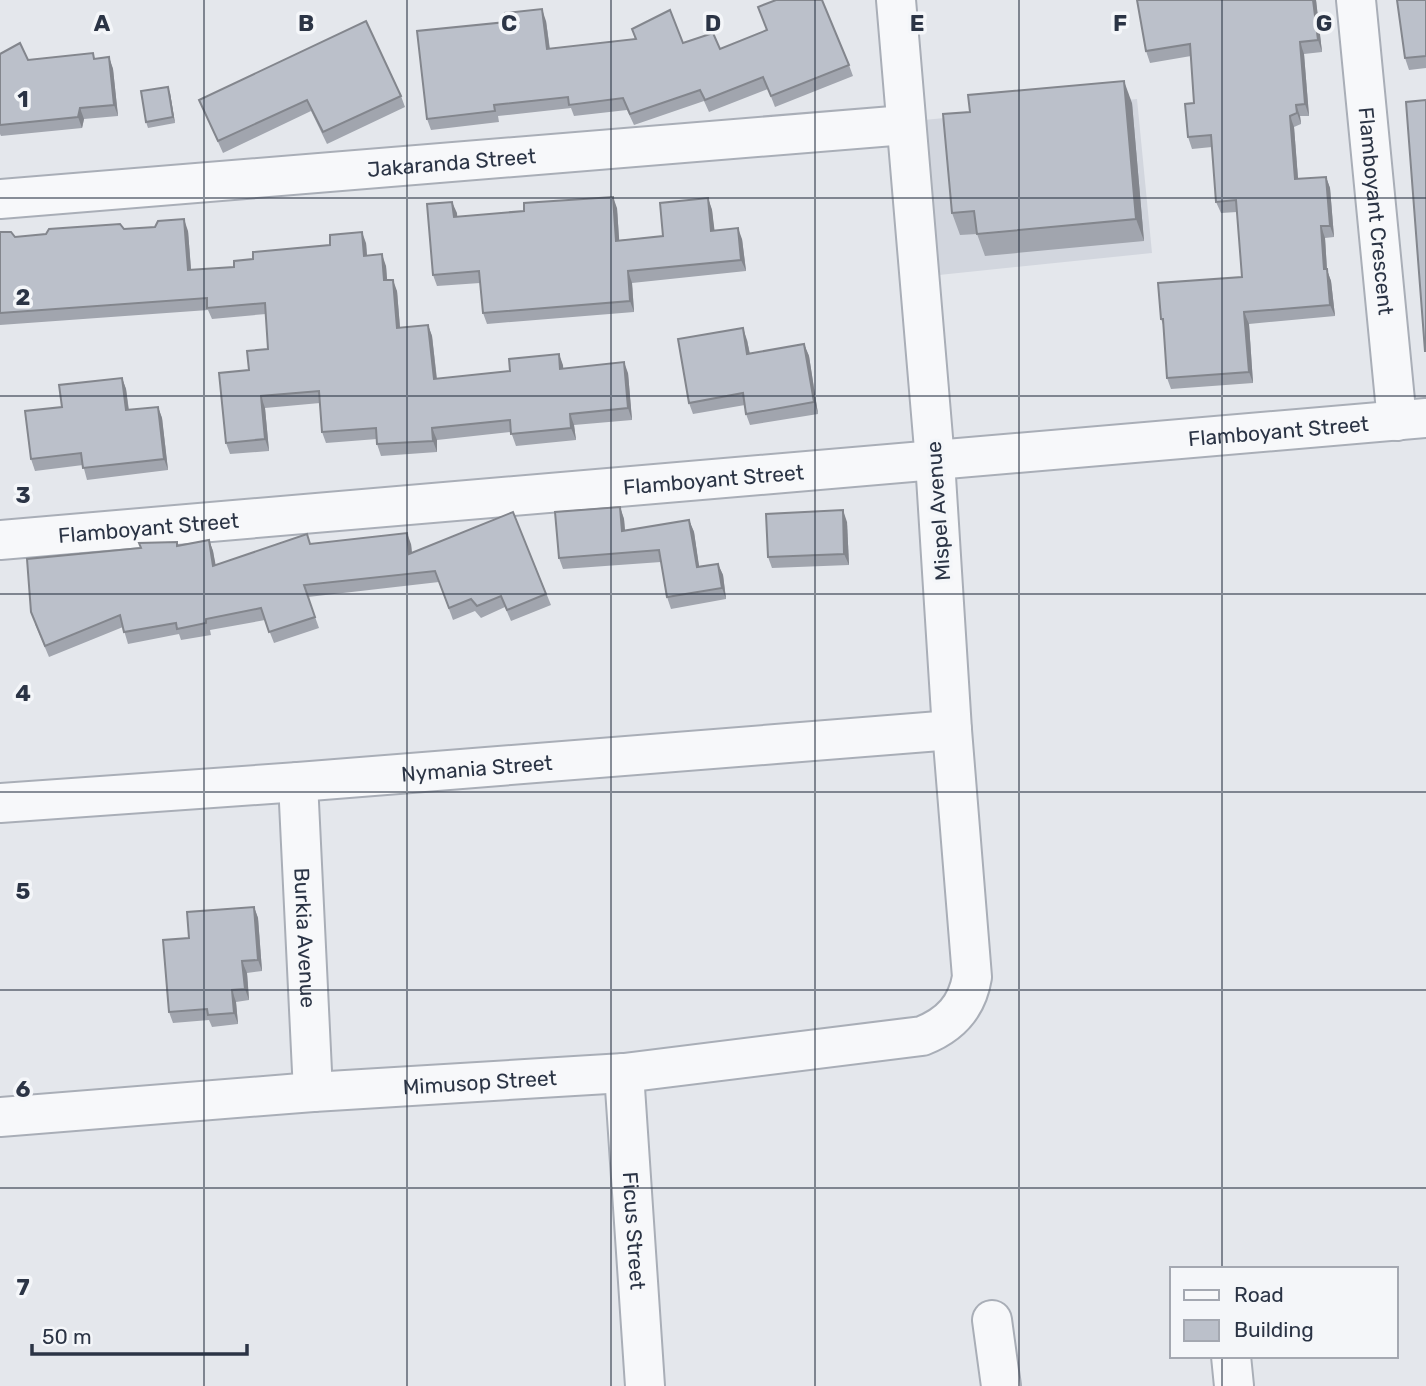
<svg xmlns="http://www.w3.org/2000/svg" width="1426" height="1386" viewBox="0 0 1426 1386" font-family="Rubik,sans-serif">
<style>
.built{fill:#d2d6de}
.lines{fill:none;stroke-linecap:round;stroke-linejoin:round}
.minor-casing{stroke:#a9aeb7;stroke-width:42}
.minor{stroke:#f7f8fa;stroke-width:38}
.wall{fill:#a1a5ae}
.shaded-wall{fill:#83868d}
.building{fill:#bbc0ca;stroke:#83868d;stroke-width:2}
.grid{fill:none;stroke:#2b3445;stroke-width:2;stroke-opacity:0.55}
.labels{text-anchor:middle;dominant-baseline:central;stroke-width:7;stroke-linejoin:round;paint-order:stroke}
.street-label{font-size:21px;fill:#2b3445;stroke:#f4f6f9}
.grid-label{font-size:23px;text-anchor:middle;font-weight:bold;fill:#2b3445;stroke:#f4f6f9;stroke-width:7;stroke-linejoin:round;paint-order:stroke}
</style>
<rect width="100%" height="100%" fill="#e4e7ec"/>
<path class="built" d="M1137,99l15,154 -213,22 -15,-155z"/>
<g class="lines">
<defs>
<g id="minor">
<path id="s1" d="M1356,0l41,421"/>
<path id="s2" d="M0,199l905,-74"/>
<path id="s3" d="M0,540l1426,-122"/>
<path id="s4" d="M298,782l15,310"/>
<path id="s5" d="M0,803l298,-21 654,-52"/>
<path id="s6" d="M624,1073l21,313"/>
<path id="s7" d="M0,1117l313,-25 311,-19 298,-37c28,-11 45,-29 50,-59l-20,-247 -17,-269 -39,-461"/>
<path d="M992,1320l9,66"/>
<path d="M1231,1356l3,30"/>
</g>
</defs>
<use href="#minor" class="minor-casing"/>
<use href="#minor" class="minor"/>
</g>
<g class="wall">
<path d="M1316,0l6,52 -18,2 5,62h-9l1,8 -7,3 4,52 28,-2 4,11 4,49 -9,1 2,32 4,11 4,35 -86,8 4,59 -82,6 -4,-11 -3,-51 -3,-8 81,-42 -5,-65 -16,1 -5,-11 -4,-55 -20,2 -4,-12 6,-34 -3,-47 -41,7 -4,-12z"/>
<path d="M1426,0v68l-17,2 -4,-12z"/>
<path d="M546,21l4,28 85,-10 -3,-10 51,14 37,6 129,16 4,11 -78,31 -7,-18 -59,23 -5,-11 -70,24 -7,-15 -53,6 -3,-8 -73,8 1,6 -68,8 -4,-11z"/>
<path d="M0,54l28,6 67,-1 14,-2 4,12 5,47 -34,3 -2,9 -81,8 -1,-2z"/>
<path d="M170,93l5,30 -27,5 -2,-6z"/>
<path d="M401,96l4,11 -78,37 -16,-33 -88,42 -24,-53z"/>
<path d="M1132,103l12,138 -159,15 -8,-22 -17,1 -8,-22z"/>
<path d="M708,198l4,12 2,20 28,9 4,32 -114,12 2,29 -147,12 -4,-11 -3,-30 -43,3 -4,-11 19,-73 5,15 160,-9 2,32 44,-4z"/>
<path d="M124,229l64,2 3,39 43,-3 19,-8 113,-16 1,13 19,10 1,14 10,11 3,37 28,-3 4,11 5,43 73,-8 49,-17 4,14 65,5 4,47 -58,5 2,15 -60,6 -5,-14 -74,8v12l-56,4 -4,-12v-5l-51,4 -4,-11 -2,-29 -55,5 4,43 -39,3 -4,-11 23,-73 19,-21 -2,-35 -54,5 -4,-9 -208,15v-93l15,5z"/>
<path d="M747,340l3,14 54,-10 5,12 9,58 -68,11 -4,-11 -1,-9 -52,9 -4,-11z"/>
<path d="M122,378l4,11 3,21 29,-3 4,11 6,52 -81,10 -4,-15 -48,6 -4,-12 31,-52z"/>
<path d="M620,507l4,12 1,12 64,-11 5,12 5,35 19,-3 5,11 3,24 -55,10 -4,-12 -6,-35 -98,7 -4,-11z"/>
<path d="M513,512l38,93 -40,16 -6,-14 -24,11 -6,-7 -22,9 -14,-38 -131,15 11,31 -45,15 -9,-23 -55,10 1,5 -30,5 -2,-6 -51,10 -5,-17 -74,30 -14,-33 106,-76 36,-6 2,4 30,-6 4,11 2,14 96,-21h100l1,9z"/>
<path d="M847,522l2,43 -77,3 -4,-11z"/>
<path d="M254,907l4,11 4,53 -15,2 2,27 -13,2 2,22 -26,3 -3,-7 -36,3 -4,-11 20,-74z"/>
</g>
<g class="shaded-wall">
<path d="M1313,0h3l6,52 -4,-12z"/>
<path d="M542,9l4,12 5,39 -4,-11z"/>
<path d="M1300,42l4,12 5,62 -4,-12z"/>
<path d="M109,57l4,12 5,47 -4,-11z"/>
<path d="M1124,81l8,22 12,138 -8,-22z"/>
<path d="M168,87l2,6 5,30 -2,-6z"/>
<path d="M1296,105l4,11 1,8 -4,-11z"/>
<path d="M80,108l4,11 -2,9 -4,-11z"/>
<path d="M1290,116l4,11 5,64 -4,-12z"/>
<path d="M1326,177l4,11 4,49 -4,-11z"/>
<path d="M613,197l4,11 3,44 -4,-11z"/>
<path d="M708,198l4,12 4,32 -5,-11z"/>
<path d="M452,202l5,11 1,16 -4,-12z"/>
<path d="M184,219l4,12 4,51 -4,-12z"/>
<path d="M1321,226l4,12 2,32 4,11 4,35 -5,-11 -6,-36z"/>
<path d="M738,228l4,11 4,32 -5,-11z"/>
<path d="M362,232l4,11 2,25 -4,-12z"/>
<path d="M382,254l4,12 2,26 -4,-12z"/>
<path d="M628,271l4,12 2,29 -4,-11z"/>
<path d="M393,280l4,11 4,49 -4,-12z"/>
<path d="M1244,312l5,12 4,59 -4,-11z"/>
<path d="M428,325l4,11 6,55 -4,-12z"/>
<path d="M743,328l4,12 5,26 -5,-12z"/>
<path d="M804,344l5,12 9,58 -4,-12z"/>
<path d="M559,354l4,11 1,15 -4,-11z"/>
<path d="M624,362l4,11 4,47 -4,-12z"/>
<path d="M122,378l4,11 4,33 -4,-12z"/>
<path d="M261,396l4,12 4,43 -4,-12z"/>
<path d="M158,407l4,11 6,52 -4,-11z"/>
<path d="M570,414l4,11 2,15 -5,-12z"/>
<path d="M432,428l5,12v12l-4,-11z"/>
<path d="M620,507l4,12 2,24 -4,-12z"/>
<path d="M843,510l4,12 2,43 -5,-11z"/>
<path d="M689,520l5,12 7,47 -4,-12z"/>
<path d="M407,533l4,11 2,21 -4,-11z"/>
<path d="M209,540l4,11 5,26 -5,-11z"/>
<path d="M718,564l5,11 3,24 -4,-11z"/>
<path d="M254,907l4,11 4,53 -4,-11z"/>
<path d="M242,961l5,12 2,27 -4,-11z"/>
<path d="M232,990l4,12 2,22 -4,-11z"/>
</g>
<g class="building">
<path d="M776,0h46l27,65 -78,31 -8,-19 -58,23 -5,-10 -70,24 -7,-16 -54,7 -1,-8 -74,8 1,6 -68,8 -10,-88 89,-9 -1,-9 37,-4 5,40 89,-10 -4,-10 38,-19 13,33 30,-10 7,16 47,-19 -9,-23z"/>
<path d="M1137,0h176l5,40 -18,2 5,62 -9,1 1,8 -7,3 5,63 31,-2 4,49h-9l3,43h3l3,36 -86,7 5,60 -82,6 -4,-59h-2l-3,-36 84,-6 -6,-77 -20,2 -5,-67 -23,2 -3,-33 9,-1 -4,-59 -44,7z"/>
<path d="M1397,0h29v56l-21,2z"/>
<path d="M366,21l35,75 -78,36 -16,-32 -89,41 -19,-41z"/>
<path d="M20,43l8,17 65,-7 1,6 15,-2 5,48 -34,3 -2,9 -78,8v-71z"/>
<path d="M1124,81l12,138 -159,15 -3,-23 -22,2 -9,-99 27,-2 -2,-17z"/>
<path d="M168,87l5,30 -27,5 -5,-31z"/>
<path d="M1426,100v251h-1l-19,-249z"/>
<path d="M613,197l3,44 47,-5 -3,-33 48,-5 3,33 27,-3 3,32 -113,11 2,30 -147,12 -4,-42 -46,4 -6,-71 25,-2 2,15 70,-6v-8z"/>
<path d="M184,219l4,51 46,-3v-6l19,-2v-7l77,-7v-10l32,-3 2,24 18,-2 2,26h9l4,48 31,-3 6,54 76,-8 -1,-12 50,-5 1,15 64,-7 4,46 -58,6 1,14 -60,6 -1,-14 -78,8 1,13 -56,3 -1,-16 -54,4 -3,-41 -58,5 4,43 -39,4 -7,-70 30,-3 -2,-19 21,-2 -3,-46 -58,5v-10l-207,15v-81h11l4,5 31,-3 3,-5 71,-5 4,5 31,-2 3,-6z"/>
<path d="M743,328l4,26 57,-10 10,58 -68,12 -3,-21 -54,10 -11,-64z"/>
<path d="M122,378l4,32 32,-3 6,52 -81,9 -2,-15 -50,6 -6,-48 37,-4 -3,-22z"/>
<path d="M620,507l2,24 67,-11 8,47 21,-3 4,24 -55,9 -8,-47 -100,8 -4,-46z"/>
<path d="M843,510l1,44 -76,3 -2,-43z"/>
<path d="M513,512l33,82 -39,16 -6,-14 -24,10 -6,-7 -22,9 -14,-37 -131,14 11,32 -46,15 -8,-24 -55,11v4l-29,6 -1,-6 -52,9 -4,-17 -75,31 -14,-34 -4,-53 114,-11 -2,-5 38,-1v4l32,-6 4,26 94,-32 3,10 97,-11 2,21z"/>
<path d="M254,907l4,53 -16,1 3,28 -13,1 2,23 -26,2 -1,-6 -38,3 -6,-72 26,-2 -2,-26z"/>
</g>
<path class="grid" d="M204,0v1386M407,0v1386M611,0v1386M815,0v1386M1019,0v1386M1222,0v1269M0,198h1426M0,396h1426M0,594h1426M0,792h1426M0,990h1426M0,1188h1426M1222,1356v30"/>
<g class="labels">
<g class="street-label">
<text stroke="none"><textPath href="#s2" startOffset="453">Jakaranda Street</textPath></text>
<text stroke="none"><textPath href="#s1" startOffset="212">Flamboyant Crescent</textPath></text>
<text stroke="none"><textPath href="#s3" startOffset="1283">Flamboyant Street</textPath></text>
<text stroke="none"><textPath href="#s3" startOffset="716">Flamboyant Street</textPath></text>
<text transform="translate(938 511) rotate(-94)">Mispel Avenue</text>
<text stroke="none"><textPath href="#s3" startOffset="149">Flamboyant Street</textPath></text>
<text stroke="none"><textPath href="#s5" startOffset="478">Nymania Street</textPath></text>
<text stroke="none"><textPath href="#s4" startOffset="156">Burkia Avenue</textPath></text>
<text stroke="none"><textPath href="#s7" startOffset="481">Mimusop Street</textPath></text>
<text stroke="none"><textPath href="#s6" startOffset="158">Ficus Street</textPath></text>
</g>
</g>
<g class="grid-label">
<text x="102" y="31">A</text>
<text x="306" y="31">B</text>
<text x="509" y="31">C</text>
<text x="713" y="31">D</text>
<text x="917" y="31">E</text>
<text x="1120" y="31">F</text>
<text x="1324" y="31">G</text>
<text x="23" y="107">1</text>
<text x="23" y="305">2</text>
<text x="23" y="503">3</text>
<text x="23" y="701">4</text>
<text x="23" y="899">5</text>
<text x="23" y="1097">6</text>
<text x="23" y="1295">7</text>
</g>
<rect x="1170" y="1267" width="228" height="91" fill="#f4f6f9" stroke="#a4a8b1" stroke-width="2"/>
<rect x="1184" y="1290" width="35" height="10" fill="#f7f8fa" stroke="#a4a8b1" stroke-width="2"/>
<text x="1234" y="1302" font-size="21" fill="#2b3445">Road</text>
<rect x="1184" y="1320" width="35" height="21" fill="#bbc0ca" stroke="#a4a8b1" stroke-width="2"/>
<text x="1234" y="1337" font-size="21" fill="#2b3445">Building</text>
<path d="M32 1344v10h215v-10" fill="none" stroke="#2b3445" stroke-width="3.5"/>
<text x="42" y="1344" font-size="21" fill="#2b3445" stroke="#f4f6f9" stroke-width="5" paint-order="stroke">50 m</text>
</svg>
